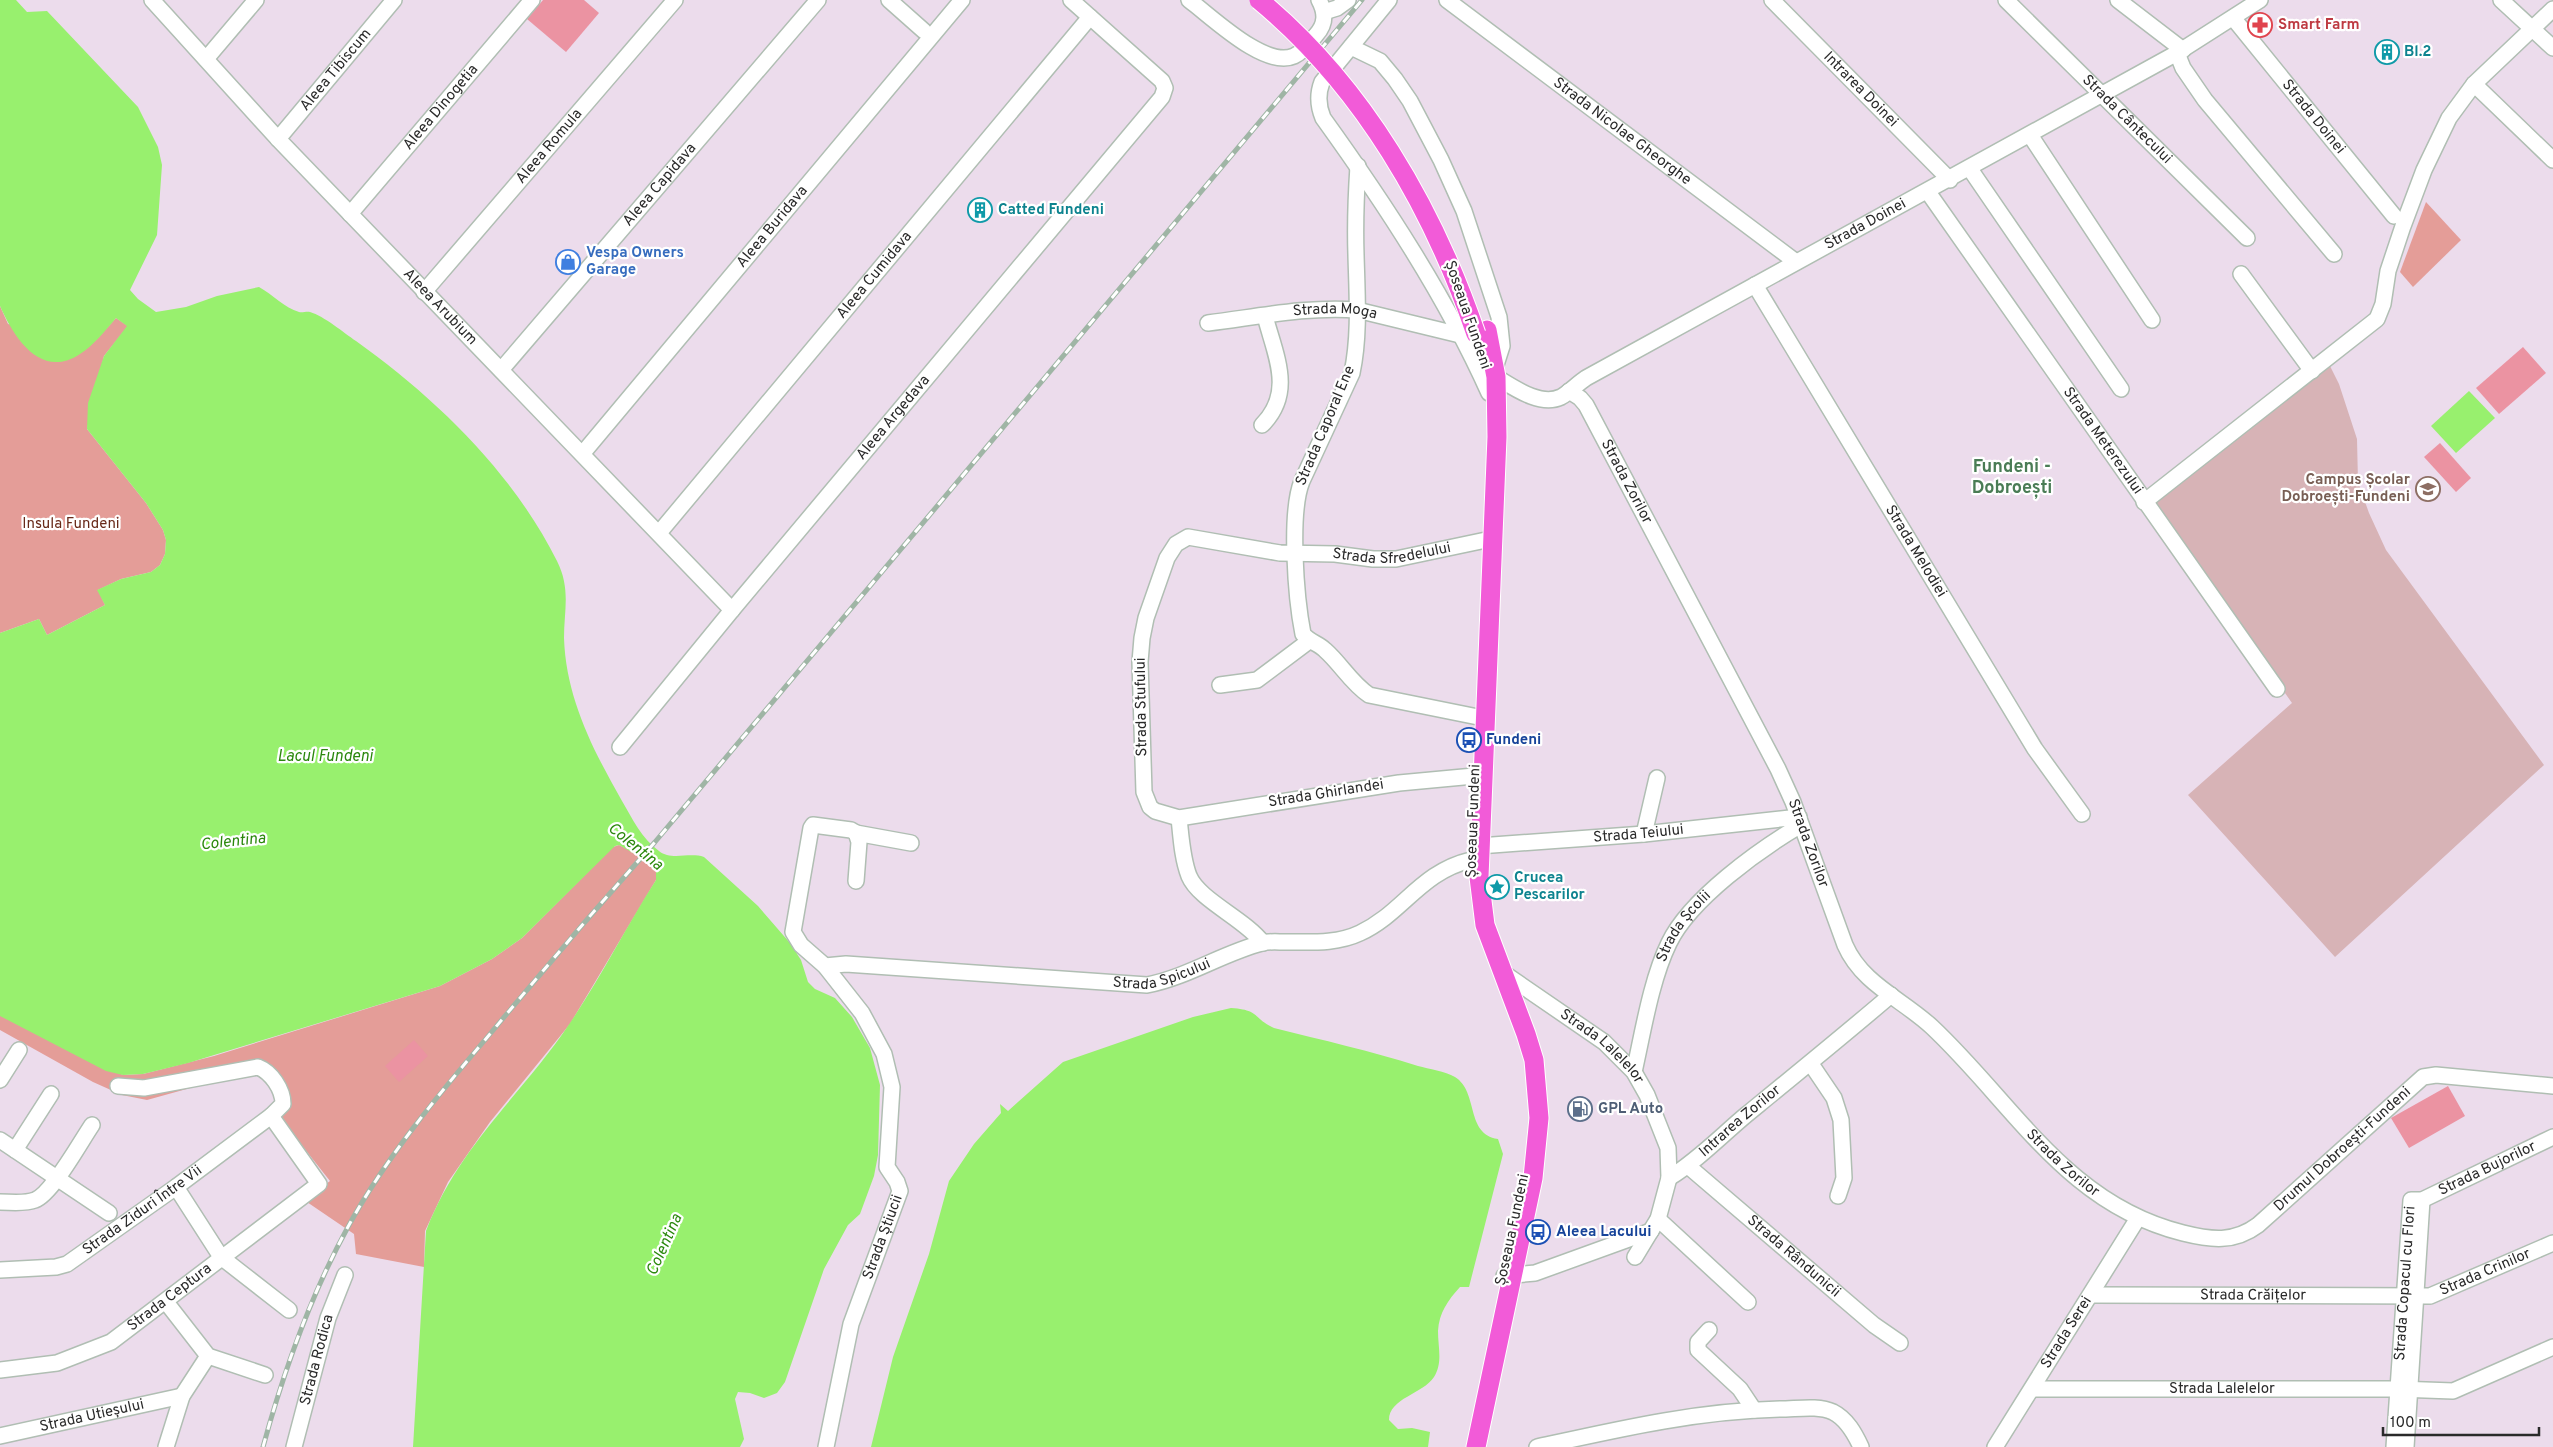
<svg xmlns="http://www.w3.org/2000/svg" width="2553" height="1447" viewBox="0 0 2553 1447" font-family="Overpass,sans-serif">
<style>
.green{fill:#e49d98}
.cemetery{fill:#d7b3b6}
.pitch{fill:#eb93a2}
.water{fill:#98f06e}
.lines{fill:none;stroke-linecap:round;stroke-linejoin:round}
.minor-casing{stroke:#b0beb3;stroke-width:18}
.major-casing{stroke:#fff;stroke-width:21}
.minor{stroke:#fff;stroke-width:15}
.major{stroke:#f25bd8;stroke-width:19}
.rail-casing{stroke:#9fb5a5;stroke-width:5}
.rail{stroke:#fff;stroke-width:3;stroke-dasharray:9;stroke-linecap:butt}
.major-bridge-casing{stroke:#fff;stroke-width:21;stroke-linecap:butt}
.major-bridge{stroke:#f25bd8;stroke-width:19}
.labels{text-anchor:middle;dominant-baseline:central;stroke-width:4.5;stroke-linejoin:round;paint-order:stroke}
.health-label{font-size:15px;font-weight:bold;fill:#be3a42;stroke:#fff;text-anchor:start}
.culture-label{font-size:15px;font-weight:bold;fill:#0d838f;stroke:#fff;text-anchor:start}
.street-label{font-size:15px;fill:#2a2a2a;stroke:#fff}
.shop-label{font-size:15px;font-weight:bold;fill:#366cbe;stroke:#fff;text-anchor:start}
.education-label{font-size:15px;font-weight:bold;fill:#785e54;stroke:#fff;text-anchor:end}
.park-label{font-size:15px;fill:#682919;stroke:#fff}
.transit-label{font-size:15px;font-weight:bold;fill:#164399;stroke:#fff;text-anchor:start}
.service-label{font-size:15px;font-weight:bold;fill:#4e5e75;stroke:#fff;text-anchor:start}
.water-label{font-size:16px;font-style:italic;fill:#2b880d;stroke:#fff}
.quarter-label{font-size:18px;font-weight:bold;fill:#4a7c55;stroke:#fff}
</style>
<rect width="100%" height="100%" fill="#ecdcec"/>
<g class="green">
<path d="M2426,202l35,38 -48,47 -13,-15z"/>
<path d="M0,306l8,18 87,17 21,-23 12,8 -24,30 -17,73 59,74 17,27 3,10 -1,14 -5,11 -9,7 -30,7 -23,11 7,15 -58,30 -8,-16 -39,14z"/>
<path d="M619,845c13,7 43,17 37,35l-86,144 -80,98 -42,60 -23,49 -1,36 -68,-13 -2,-20 -50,-34 26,-19 -49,-62 -6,-26 -20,-23 -108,30 -25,-5 -29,-13 -93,-52v-16l123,61 20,-1 71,-18 226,-70 52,-27 30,-21 91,-91z"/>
</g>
<path class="cemetery" d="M2329,364l10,20 18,55 1,43 11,31 17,37 158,215 -209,192 -147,-162 104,-92 -141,-199z"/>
<g class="pitch">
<path d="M543,0h41l15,13 -33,39 -39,-33z"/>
<path d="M2523,347l23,26 -47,41 -23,-26z"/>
<path d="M2440,443l31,35 -15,14 -32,-35z"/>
<path d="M414,1040l14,16 -29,26 -14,-16z"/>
<path d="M2448,1086l17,30 -56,32 -18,-30z"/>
</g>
<g class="water">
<path d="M0,0h16l11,12 20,-1 91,96 20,40 4,18 -5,70 -27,55 8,9 18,13 30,-5 31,-11 42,-9c13,7 26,21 40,25 3,1 8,-1 11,0 14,4 34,21 46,29 80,57 157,132 201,220 14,28 7,49 7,77 2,60 29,112 58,163 10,17 20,38 37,50 12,10 30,1 45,6l54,49 32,37 11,17 7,22 7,7 20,9 17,19 18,31 10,37 -2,70 -4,21 -14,38 -12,11 -24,44 -39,113 -8,11 -13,5 -14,-5 -12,-1 -3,7 9,40 -4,8h-327l13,-216c33,-86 95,-135 144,-208 31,-46 56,-96 86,-143v-10l-9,-9 -28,-16 -4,1 -93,92 -30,21 -52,27 -252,77 -45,11 -20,1 -17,-4 -106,-55v-383l39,-14 8,16 58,-30 -8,-15 24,-11 30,-7 9,-7 5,-11 1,-14 -3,-10 -17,-27 -59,-74 1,-26 16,-47 23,-30 -11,-8c-11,13 -22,27 -36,36 -39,26 -66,-16 -80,-48z"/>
<path d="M2469,391l26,27 -39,35 -25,-27z"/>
<path d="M1231,1008c30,2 21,10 43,20 48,12 97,23 144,38 11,3 27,5 37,11 24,15 10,57 43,62l5,15 -34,133h-9c-12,13 -21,26 -22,44 0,17 5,31 -4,46 -11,17 -45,21 -45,43l9,9 14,-1 18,4 -2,15h-557l22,-90 36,-103 20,-73 25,-37 27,-31 -1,-9 8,7 55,-49 130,-45z"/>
</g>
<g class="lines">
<defs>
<g id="minor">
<path id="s1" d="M152,0l126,139 454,471"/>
<path d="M889,0l35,31"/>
<path d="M1189,0c23,17 76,69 105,56 9,-4 16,-14 22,-21 10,-11 10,-22 3,-35"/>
<path d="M1389,0l-67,82c-5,13 -4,24 1,36 62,86 123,179 166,275"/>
<path id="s2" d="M1447,0l349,262"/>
<path id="s3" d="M1772,0l178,180"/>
<path id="s4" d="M2006,0l241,238"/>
<path d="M2118,0l65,50"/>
<path d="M2501,0l52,48"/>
<path d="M1324,12l13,-4 11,-8"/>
<path id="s5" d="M2234,19l160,197"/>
<path d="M1351,47l29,14 15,18 15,22 31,59 23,51 35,106 3,29 -7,22"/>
<path d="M2177,53l6,15 22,32 129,154"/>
<path d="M206,59l50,-59"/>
<path d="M2474,84l79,76"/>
<path d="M2030,135l122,185"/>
<path id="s6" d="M278,139l116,-139"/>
<path d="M1358,166c-2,30 -3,59 -2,89 1,39 4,80 -4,118l-50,108c-13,32 -6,118 1,153 6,8 15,9 22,16 16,14 26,33 44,45l109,22"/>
<path d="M1970,169l151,220"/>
<path id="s7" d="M1928,192l349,497"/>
<path id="s8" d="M350,214l182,-214"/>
<path d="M2241,274l71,97"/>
<path id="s9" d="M1755,285l280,464 47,65"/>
<path id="s10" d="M424,292l251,-292"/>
<path id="s11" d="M1208,323c49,-6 100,-17 149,-13l103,25"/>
<path id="s12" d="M501,370l317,-370"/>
<path id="s13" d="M1496,377c17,10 44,30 65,20 9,-5 16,-13 25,-19l591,-325 83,-53"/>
<path id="s14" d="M1569,391l11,7 6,7 192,364 15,33 52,143c17,39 57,54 87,82 82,77 134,177 251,206 28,7 51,10 75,-8l165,-148 13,-2 117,11"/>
<path d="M1262,425c33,-33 13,-70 3,-109"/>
<path id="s15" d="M583,453l379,-453"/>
<path d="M2144,502l233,-183 6,-15 5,-33 15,-45 21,-56 25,-52 25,-34 79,-75"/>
<path id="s16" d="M659,533l431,-516"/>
<path d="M1220,685l37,-5 52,-39"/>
<path id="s17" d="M620,747l112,-137 430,-513 3,-9 -3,-7 -91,-81"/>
<path id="s18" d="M1474,776l-75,7 -220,35 -24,-7 -5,-4 -6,-15 -4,-130 2,-24 4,-20 21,-60 9,-14 12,-7 92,16 55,1 38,5h23l90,-19"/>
<path d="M1179,818c2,18 3,40 10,58 10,24 56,43 74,67"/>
<path d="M856,833l55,10"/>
<path d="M1644,834l13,-56"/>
<path id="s19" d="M1479,846l165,-12 155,-17"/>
<path id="s20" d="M825,966l21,-2 301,21c41,-8 76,-32 115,-42 7,-2 16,-1 23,-1 26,0 52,2 75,-9 43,-20 60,-61 111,-73"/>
<path id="s21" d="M1502,972l102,70 30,30 13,23 21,53 1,30 -11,41 -23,38"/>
<path d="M1811,1064l23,34 7,22 3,58 -6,18"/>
<path id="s22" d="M1634,1072c9,-40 17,-92 35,-129 21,-44 91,-94 132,-118"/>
<path d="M0,1080l19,-30"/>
<path d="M0,1140l109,73"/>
<path d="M15,1150l36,-56"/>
<path id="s23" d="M1688,1166l186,159 26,18"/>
<path id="s24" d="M1669,1178c29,-18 52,-42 77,-63 49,-40 97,-79 145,-120"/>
<path d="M176,1187l45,70 68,53"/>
<path d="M0,1202c11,0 25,2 35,-2 17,-6 46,-59 57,-75"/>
<path d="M1658,1219l90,83"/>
<path id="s25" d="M0,1270l56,-3 11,-3 109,-77 95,-71 12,-12c0,-15 -12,-32 -25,-37l-114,21 -26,-2"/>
<path d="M1504,1276l31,-3 116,-42"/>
<path id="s26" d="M2092,1295l338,1 123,-53"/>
<path d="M166,1302l42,54 57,19"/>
<path d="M1709,1330l-11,12v8l42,39 14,21"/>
<path id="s27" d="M0,1370l57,-7 54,-21 208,-158 -48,-68"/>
<path id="s28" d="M2033,1389h365l55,2 100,-44"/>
<path id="s29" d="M0,1436l182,-40"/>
<path d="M166,1447l16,-51 26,-40"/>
<path id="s30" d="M294,1447l34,-129 17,-43"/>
<path id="s31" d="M826,1447l25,-123 49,-133 -3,-9 -10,-15 5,-80 -8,-33 -22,-41 -37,-47 -24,-21 -8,-13 18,-104 2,-3 38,5 5,3 3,9 -3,39"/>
<path d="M1537,1447c82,-18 159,-36 243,-38 17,0 38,-4 53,3 14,7 22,22 28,35"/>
<path id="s32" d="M1995,1447l143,-229"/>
<path id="s33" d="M2394,1447l17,-247h11l131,-63"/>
<path d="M2406,1447l16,-247"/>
</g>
<path id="major" d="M1476,1447l57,-269 6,-60 -5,-58 -8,-26 -41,-109 -6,-48 18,-440 -1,-60 -9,-47"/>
</defs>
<use href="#minor" class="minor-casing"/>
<use href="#major" class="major-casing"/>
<use href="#minor" class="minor"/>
<use href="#major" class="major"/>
<defs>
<path id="rail" d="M263,1447c21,-77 47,-151 86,-222 38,-69 90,-131 141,-191 54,-65 109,-129 165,-192l707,-842"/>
</defs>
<use href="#rail" class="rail-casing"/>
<use href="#rail" class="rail"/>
<defs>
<path id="major-bridge" d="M1259,0c104,86 174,208 217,334"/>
</defs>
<use href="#major-bridge" class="major-bridge-casing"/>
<use href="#major-bridge" class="major-bridge"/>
</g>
<defs>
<symbol id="pharmacy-ring" viewBox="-11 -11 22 22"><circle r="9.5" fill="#fff" stroke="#e0444e" stroke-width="1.5"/><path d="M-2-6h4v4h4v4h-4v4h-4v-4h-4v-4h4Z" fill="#e0444e"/></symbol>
<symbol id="building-ring" viewBox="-11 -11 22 22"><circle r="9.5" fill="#fff" stroke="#0f9aa8" stroke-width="1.5"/><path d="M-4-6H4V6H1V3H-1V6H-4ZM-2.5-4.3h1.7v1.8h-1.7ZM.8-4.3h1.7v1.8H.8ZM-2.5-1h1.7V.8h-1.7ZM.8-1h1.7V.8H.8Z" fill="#0f9aa8"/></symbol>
<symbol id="shop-ring" viewBox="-11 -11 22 22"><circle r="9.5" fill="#fff" stroke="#3f7fe0" stroke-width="1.5"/><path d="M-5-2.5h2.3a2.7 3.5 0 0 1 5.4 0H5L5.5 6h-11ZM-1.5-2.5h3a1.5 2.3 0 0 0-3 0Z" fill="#3f7fe0"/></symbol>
<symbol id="school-ring" viewBox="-11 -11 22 22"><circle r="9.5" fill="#fff" stroke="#8d6e63" stroke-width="1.5"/><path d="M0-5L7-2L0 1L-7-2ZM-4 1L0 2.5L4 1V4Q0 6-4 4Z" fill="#8d6e63"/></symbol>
<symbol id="bus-ring" viewBox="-11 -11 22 22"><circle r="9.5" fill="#fff" stroke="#1a4fb4" stroke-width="1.5"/><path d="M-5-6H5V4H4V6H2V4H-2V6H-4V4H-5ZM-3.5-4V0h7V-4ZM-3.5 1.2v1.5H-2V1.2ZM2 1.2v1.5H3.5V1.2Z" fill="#1a4fb4"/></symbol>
<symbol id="sight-ring" viewBox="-11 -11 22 22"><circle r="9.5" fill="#fff" stroke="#0f9aa8" stroke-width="1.5"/><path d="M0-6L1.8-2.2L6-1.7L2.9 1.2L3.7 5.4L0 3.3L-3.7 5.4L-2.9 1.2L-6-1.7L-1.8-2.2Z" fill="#0f9aa8"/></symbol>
<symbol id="fuel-ring" viewBox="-11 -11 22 22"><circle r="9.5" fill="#fff" stroke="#5c6f8a" stroke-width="1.5"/><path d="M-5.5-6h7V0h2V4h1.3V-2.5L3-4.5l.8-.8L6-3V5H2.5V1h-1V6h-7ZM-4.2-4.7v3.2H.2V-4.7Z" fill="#5c6f8a"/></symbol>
</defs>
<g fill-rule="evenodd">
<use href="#pharmacy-ring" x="2246" y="11" width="28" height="28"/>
<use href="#building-ring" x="2373" y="38" width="28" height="28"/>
<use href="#building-ring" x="966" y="196" width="28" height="28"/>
<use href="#shop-ring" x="554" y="248" width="28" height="28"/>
<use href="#school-ring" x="2414" y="475" width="28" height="28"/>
<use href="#bus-ring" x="1455" y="726" width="28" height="28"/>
<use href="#sight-ring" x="1483" y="873" width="28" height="28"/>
<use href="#fuel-ring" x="1566" y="1095" width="28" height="28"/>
<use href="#bus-ring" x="1524" y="1218" width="28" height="28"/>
</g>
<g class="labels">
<g class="health-label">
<text x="2278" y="25">Smart Farm</text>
</g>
<g class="culture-label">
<text x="2404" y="52">Bl.2</text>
<text x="998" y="210">Catted Fundeni</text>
<text x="1514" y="878">Crucea<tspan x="1514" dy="17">Pescarilor</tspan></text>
</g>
<g class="street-label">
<text stroke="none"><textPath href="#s6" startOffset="90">Aleea Tibiscum</textPath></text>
<text stroke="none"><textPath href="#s3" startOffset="126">Intrarea Doinei</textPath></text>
<text stroke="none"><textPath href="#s8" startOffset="140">Aleea Dinogetia</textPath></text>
<text stroke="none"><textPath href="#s5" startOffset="126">Strada Doinei</textPath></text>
<text stroke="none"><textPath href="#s4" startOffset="170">Strada Cântecului</textPath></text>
<text stroke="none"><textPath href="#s2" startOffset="219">Strada Nicolae Gheorghe</textPath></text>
<text stroke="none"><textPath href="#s10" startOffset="192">Aleea Romula</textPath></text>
<text stroke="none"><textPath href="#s12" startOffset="244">Aleea Capidava</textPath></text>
<text stroke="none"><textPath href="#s13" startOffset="421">Strada Doinei</textPath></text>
<text stroke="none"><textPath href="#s15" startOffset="295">Aleea Buridava</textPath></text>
<text stroke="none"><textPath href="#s16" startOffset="336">Aleea Cumidava</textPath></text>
<text stroke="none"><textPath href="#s1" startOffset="421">Aleea Arubium</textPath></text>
<text stroke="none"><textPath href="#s11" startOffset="128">Strada Moga</textPath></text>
<text transform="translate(1467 315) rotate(71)">Șoseaua Fundeni</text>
<text stroke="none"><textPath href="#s17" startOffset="428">Aleea Argedava</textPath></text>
<text transform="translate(1326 426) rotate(-67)">Strada Caporal Ene</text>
<text stroke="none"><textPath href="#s7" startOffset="304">Strada Meterezului</textPath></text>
<text stroke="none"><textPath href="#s14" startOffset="109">Strada Zorilor</textPath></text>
<text stroke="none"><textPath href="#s18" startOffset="820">Strada Sfredelului</textPath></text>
<text stroke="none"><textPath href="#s9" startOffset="311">Strada Melodiei</textPath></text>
<text transform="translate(1142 707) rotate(-91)">Strada Stufului</text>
<text transform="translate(1326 794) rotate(-9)">Strada Ghirlandei</text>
<text transform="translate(1474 821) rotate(-88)">Șoseaua Fundeni</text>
<text stroke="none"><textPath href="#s19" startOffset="160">Strada Teiului</textPath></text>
<text stroke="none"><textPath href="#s14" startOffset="514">Strada Zorilor</textPath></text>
<text stroke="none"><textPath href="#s22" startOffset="156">Strada Școlii</textPath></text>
<text stroke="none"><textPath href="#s20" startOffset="339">Strada Spicului</textPath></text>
<text stroke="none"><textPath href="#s21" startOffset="125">Strada Lalelelor</textPath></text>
<text stroke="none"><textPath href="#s24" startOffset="91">Intrarea Zorilor</textPath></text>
<text stroke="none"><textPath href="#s14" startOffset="1265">Drumul Dobroești-Fundeni</textPath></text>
<text stroke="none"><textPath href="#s14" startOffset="932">Strada Zorilor</textPath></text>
<text stroke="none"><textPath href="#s33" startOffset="331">Strada Bujorilor</textPath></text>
<text stroke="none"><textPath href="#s25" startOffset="160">Strada Ziduri Între Vii</textPath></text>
<text transform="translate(1513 1230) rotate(-78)">Șoseaua Fundeni</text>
<text stroke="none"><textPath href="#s31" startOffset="218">Strada Știucii</textPath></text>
<text stroke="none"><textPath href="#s23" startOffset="139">Strada Rândunicii</textPath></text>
<text stroke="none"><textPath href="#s26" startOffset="398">Strada Crinilor</textPath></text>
<text stroke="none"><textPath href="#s33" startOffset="164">Strada Copacul cu Flori</textPath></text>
<text stroke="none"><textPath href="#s26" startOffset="161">Strada Crăițelor</textPath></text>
<text stroke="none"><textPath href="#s27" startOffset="189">Strada Ceptura</textPath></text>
<text stroke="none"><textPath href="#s32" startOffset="135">Strada Serei</textPath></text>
<text stroke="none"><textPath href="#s30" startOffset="90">Strada Rodica</textPath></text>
<text stroke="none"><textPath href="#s28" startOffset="189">Strada Lalelelor</textPath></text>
<text stroke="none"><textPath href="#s29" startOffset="94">Strada Utieșului</textPath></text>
</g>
<g class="shop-label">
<text x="586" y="253">Vespa Owners<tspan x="586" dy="17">Garage</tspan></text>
</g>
<g class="education-label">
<text x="2410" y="480">Campus Școlar<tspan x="2410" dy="17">Dobroești-Fundeni</tspan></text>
</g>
<g class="park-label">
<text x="71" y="524">Insula Fundeni</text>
</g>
<g class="transit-label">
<text x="1486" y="740">Fundeni</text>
<text x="1556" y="1232">Aleea Lacului</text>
</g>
<g class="service-label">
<text x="1598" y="1109">GPL Auto</text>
</g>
<g class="water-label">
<text x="325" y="757">Lacul Fundeni</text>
<text transform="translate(233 842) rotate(-6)">Colentina</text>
<text transform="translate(635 847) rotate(39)">Colentina</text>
<text transform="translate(665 1245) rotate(-66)">Colentina</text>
</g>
<g class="quarter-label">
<text x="2012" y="467">Fundeni -<tspan x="2012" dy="21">Dobroești</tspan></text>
</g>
</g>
<path d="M2383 1427v8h156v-8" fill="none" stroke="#2a2a2a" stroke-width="2.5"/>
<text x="2390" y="1427" font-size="15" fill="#2a2a2a" stroke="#ffffff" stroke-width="4" paint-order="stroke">100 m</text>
</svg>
